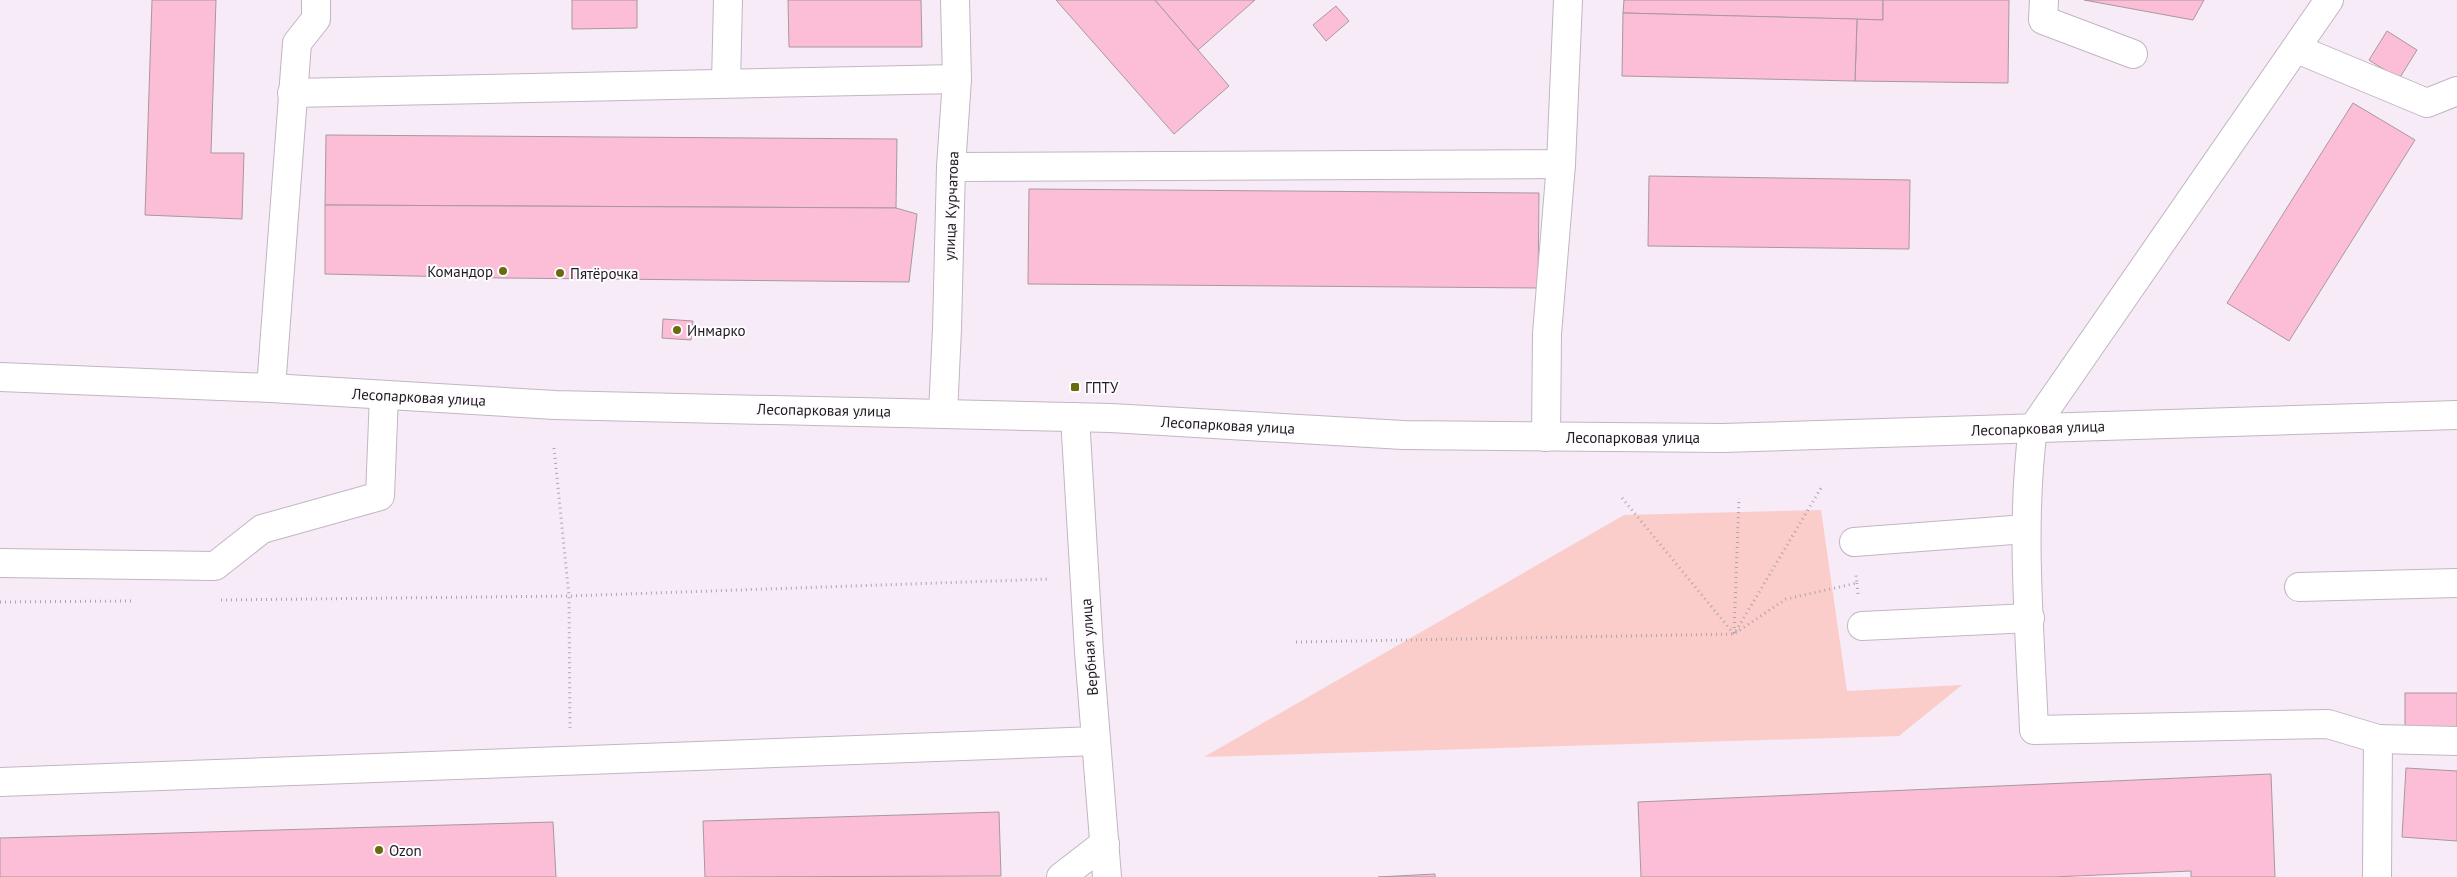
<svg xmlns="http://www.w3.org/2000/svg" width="2457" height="877" viewBox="0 0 2457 877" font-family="'PT Sans',sans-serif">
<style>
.green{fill:#fbcdca}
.building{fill:#fcbdd6;stroke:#a8989e}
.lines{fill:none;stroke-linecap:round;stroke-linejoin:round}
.minor-casing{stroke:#c1b6c2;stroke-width:30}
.major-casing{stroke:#c1b6c2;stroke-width:30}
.path{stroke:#ada4ae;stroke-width:3;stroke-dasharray:1 4;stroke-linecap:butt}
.minor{stroke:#fff;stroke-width:28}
.major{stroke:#fff;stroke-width:28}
.poi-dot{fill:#686c0e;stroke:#fefcfe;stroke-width:2}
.labels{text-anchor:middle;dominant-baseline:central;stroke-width:4;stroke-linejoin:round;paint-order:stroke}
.street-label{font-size:15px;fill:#1e1a1f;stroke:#fefcfe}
.poi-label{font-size:15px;fill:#1e1a1f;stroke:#fefcfe;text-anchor:start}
</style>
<rect width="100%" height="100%" fill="#f7ebf8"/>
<path class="green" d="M1821,510l26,181 115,-6 -63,51 -695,21 420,-242z"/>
<g class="building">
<path d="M152,0h64l-5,153h33l-2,66 -97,-4z"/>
<path d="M572,0h65v28l-65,1z"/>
<path d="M788,0h133l1,47h-133z"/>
<path d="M1056,0h99l74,86 -55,48z"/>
<path d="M1155,0h100l-57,50z"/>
<path d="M1624,0h259v20l-260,-7z"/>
<path d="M1883,0h126l-1,83 -153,-2 2,-62 26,1z"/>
<path d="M2084,0h120l-11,20z"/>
<path d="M1336,6l13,15 -23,20 -13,-16z"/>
<path d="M1623,13l234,6 -2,62 -233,-5z"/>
<path d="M2387,31l30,19 -18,29 -30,-19z"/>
<path d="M2353,103l62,37 -126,201 -62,-38z"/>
<path d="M326,135l571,4 -1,69 -571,-3z"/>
<path d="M1649,176l261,4 -1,69 -261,-3z"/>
<path d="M1029,189l510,4 -1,95 -510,-4z"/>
<path d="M325,205l571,3 21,6 -8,68 -407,-4 -177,-4z"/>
<path d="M663,319l30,2 -2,19 -29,-2z"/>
<rect x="2405" y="693" width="52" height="38"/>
<path d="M2406,768l51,3v70l-55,-4z"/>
<path d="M2271,774l4,103h-84v-6l-139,6h-411l-3,-75z"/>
<path d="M999,812l2,64 -296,1 -2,-56z"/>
<path d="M553,822l3,55h-556v-39z"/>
<path d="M1435,874v3h-57z"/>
</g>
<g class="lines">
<defs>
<g id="minor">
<path d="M2044,0l-1,20 90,34"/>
<path d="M2329,0l-296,428c-13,100 -3,202 1,302l294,-6 50,15 -1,138"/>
<path d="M2297,49l130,54 30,-12"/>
<path d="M726,83l2,-83"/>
<path d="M292,93l665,-14"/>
<path d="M951,167l610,-3 7,-164"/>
<path d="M271,388l26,-345 19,-24v-19"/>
<path d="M943,413l4,-84 4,-162 6,-88 -2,-79"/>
<path d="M1075,417l14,235 18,225"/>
<path d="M1546,437l1,-103 14,-170"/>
<path d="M1854,542l172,-13"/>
<path d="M0,563l215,3 47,-37 118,-33 4,-101"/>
<path d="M2299,587l158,-4"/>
<path d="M1862,626l168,-8"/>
<path d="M2378,739l79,2"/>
<path d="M0,782l1096,-41"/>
<path d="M1061,877l44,-34"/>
</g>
<path id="major" d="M0,377l271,11 284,17 556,13 292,17 320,3 734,-23"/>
</defs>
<use href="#minor" class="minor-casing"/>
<use href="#major" class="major-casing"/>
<g class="path">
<path d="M554,448l15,148 1,132"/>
<path d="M1622,498l112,136"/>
<path d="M1857,583l1,12"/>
<path d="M221,600l348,-4 481,-17"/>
<path d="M0,602l135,-1"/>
<path d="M1736,631l85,-143"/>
<path d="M1734,633l5,-135"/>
<path d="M1296,642l438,-8 52,-35 71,-16 -1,-8"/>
</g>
<use href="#minor" class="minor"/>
<use href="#major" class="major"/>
</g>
<g class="poi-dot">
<circle cx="503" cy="271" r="5"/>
<circle cx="560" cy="273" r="5"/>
<circle cx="677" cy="330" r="5"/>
<rect x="1070" y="382" width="10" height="10" rx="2.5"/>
<circle cx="379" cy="850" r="5"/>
</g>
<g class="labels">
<g class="street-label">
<text transform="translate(951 206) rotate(-88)">улица Курчатова</text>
<text transform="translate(419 397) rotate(3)">Лесопарковая улица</text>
<text transform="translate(824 410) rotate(1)">Лесопарковая улица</text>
<text transform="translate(1228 425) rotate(3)">Лесопарковая улица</text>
<text transform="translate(2038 428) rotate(-2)">Лесопарковая улица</text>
<text x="1633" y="437">Лесопарковая улица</text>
<text transform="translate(1089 647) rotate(-94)">Вербная улица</text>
</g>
<g class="poi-label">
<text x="493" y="271" text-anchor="end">Командор</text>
<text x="570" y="273">Пятёрочка</text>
<text x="687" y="330">Инмарко</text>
<text x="1085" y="387">ГПТУ</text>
<text x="389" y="850">Ozon</text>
</g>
</g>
</svg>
